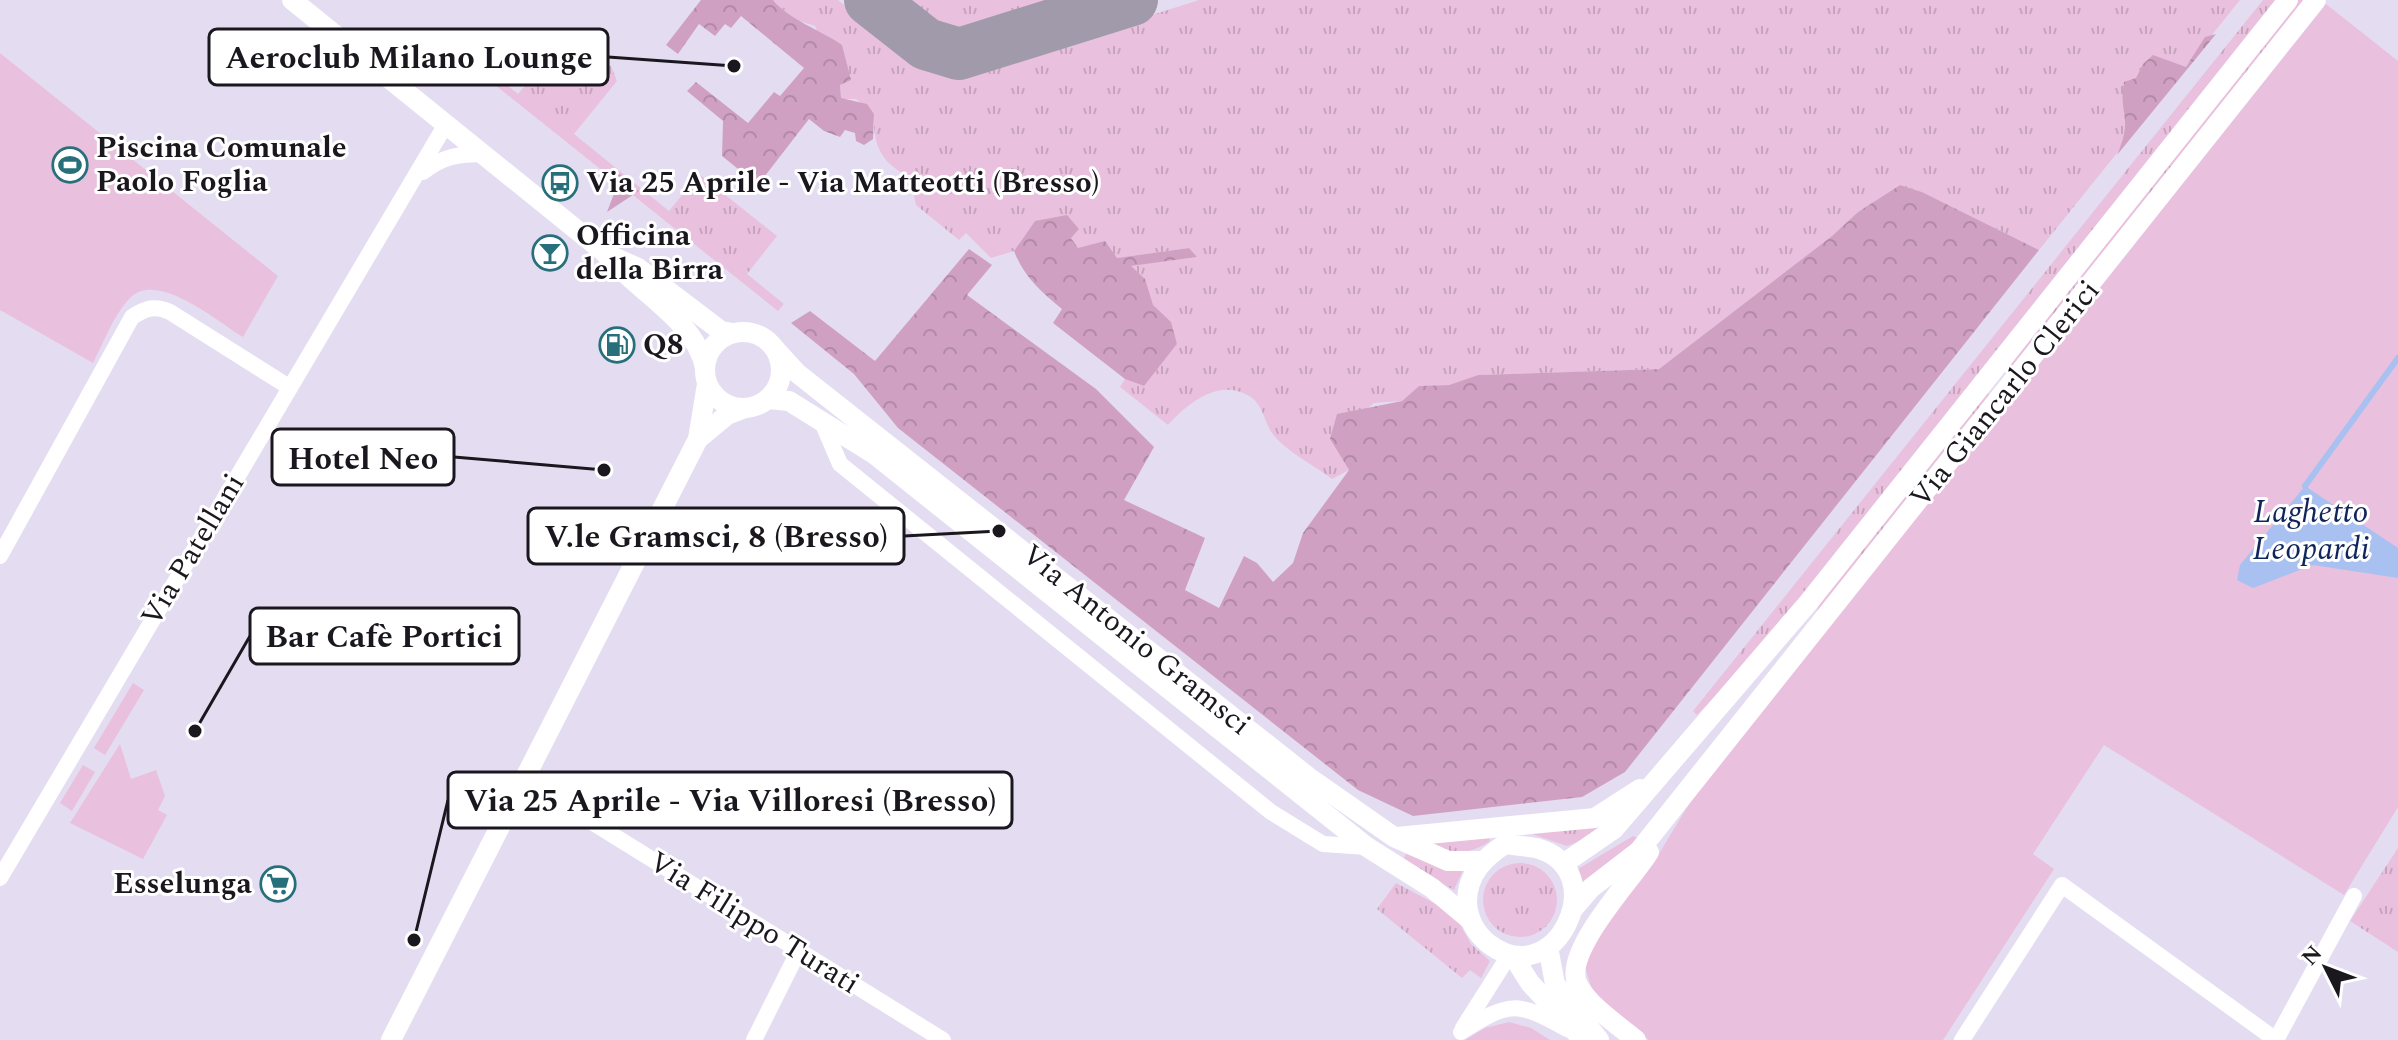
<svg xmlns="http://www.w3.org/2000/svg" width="2398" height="1040" viewBox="0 0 2398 1040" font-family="Spectral,serif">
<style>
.grass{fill:url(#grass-tufts)}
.forest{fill:url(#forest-crowns)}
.green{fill:#e9c0dd}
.water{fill:#a9c1f0}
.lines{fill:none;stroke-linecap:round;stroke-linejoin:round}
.stream{stroke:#a9c1f0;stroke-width:6}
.taxiway{stroke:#a09aaa;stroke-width:52}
.minor{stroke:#fff;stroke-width:16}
.tertiary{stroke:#fff;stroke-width:20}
.labels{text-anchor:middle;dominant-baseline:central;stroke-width:6;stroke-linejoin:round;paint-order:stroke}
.poi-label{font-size:30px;font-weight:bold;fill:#1a171e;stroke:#fff;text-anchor:start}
.street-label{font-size:30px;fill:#1a171e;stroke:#fff}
.water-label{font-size:32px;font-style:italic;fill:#0f255b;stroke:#fff}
.leader{fill:none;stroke:#1a171e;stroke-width:3}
.callout-dot{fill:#1a171e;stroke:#fff;stroke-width:3}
.callout{fill:#fff;stroke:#1a171e;stroke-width:3}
.callout-label{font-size:32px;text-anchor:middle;font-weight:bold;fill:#1a171e}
</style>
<defs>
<pattern id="grass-tufts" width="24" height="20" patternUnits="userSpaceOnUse" patternTransform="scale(2)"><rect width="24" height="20" fill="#e9c0dd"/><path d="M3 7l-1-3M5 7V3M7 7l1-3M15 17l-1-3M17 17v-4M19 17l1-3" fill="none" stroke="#c7a4bd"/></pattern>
<pattern id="forest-crowns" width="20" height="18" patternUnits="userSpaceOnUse" patternTransform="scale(2)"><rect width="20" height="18" fill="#d0a0c2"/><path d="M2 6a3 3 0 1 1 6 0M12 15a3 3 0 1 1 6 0" fill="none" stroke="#b289a6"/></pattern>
</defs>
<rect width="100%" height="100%" fill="#e4ddf2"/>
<g class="grass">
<path d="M773,0h65l79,62 12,8 41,3 229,-73h1041l-201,250 -117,-58 -22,-7 -42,27 -26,24 -173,133 -181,6 -29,10 -30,1 -17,15 -28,2 -44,36 19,31 -17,9c-18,-14 -47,-28 -60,-46 -8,-12 -9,-29 -23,-37 -30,-18 -61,7 -81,29l-48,-38 5,-8 19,7 33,-42c-8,-27 -12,-20 -24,-39 -11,-18 -3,-22 -23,-39l66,-9 -7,-9 -72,10 -39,-10 -7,-10 -36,-17 -21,30 -23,7 -25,-25 -7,7 -43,-35 -6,-28c-29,-14 -37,-31 -36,-63l-18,-15h-15l-1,-14 -25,-59 -22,-7z"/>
<path d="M905,0h158l-106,33 -16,-4z"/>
<path d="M2263,0h20l-507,632 -79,83 -4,-4z"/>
<path d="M2297,0h13l-297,374 -8,-6z"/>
<path d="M569,33l42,33 6,15 -43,53 95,77 30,-37 78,62 -30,38 37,30 -6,7 -303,-242 9,-3 34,28z"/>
<path d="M1986,392l7,5 -172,218 -4,-4 4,-12z"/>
<path d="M1622,812l-27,23 -28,11 -35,-12z"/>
<path d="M1633,836l5,2 -1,5 -53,40 -6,-14z"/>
<path d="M1489,837l1,4c-25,17 -43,12 -71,4z"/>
<path d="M2398,848v104l-48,-31z"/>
<path d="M1406,854l40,14h18l-10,22 -52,-28z"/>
<circle cx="1520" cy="900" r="37"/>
<path d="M1396,883l53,28 8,8 14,25 19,17 -9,17 -11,-8 -8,8 -85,-69z"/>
</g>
<g class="forest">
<path d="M701,0h72c18,21 46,29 69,45l9,35 -11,5 1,13 26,6 7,10 -1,25 -9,6 -8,-4 -1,-8 -10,-3 -5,7 -16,-6 -15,-12 -51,66 -36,-29 1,-35 -36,-30 9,-9 52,41 26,-31 6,4 24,-28 -63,-52 -10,12 -6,-4 -10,12 -16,-12 -21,30 -12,-9z"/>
<path d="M2216,34l-99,121c17,-38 1,-40 7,-73l12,-4 7,-14 10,-9 33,12 19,-30z"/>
<path d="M620,174l19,17 -32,21 8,-21 -6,-8 2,-7z"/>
<path d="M1900,185l22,7 117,58 -414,522 -43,25 -169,19 -55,-26 -460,-362 -44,-54 -63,-51 19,-12 65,50 94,-112 23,16 -25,30 129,94 58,58 -30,53 81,38 -20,52 34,18 25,-52 13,7 16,19 20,-19 10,-30 46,-63 -19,-31 7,-25 65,-13 17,-15 30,-1 29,-10 181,-6 173,-133 26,-24z"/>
<path d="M1067,215l12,14 -8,9 7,10 27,-7 12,17 72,-10 8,9 -66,9 14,13 8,26 18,17 6,22 -33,42 -19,-7 -72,-56 9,-14c-22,-18 -38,-32 -48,-58l21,-30z"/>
</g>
<g class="green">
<path d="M2326,4l72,57v746l-54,88 -240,-150 -71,109 21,15 -111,171h-294l-56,-47 -9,-29 8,-21 68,-91 40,-66z"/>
<path d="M0,53l278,223 -35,61c-26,-16 -85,-66 -112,-40 -17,17 -27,45 -38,66l-93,-53z"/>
<path d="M133,683l11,7 -39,65 -11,-7z"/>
<path d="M120,744l11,35 25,-9 9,26 -7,14 9,5 -24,44 -73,-36z"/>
<path d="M83,765l12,7 -23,39 -12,-8z"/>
<path d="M1509,1022l22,6 19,12h-85l20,-12z"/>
</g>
<path class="water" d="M2305,486l93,62v30l-85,-13 -60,23 -16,-8 3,-15z"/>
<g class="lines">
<path class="stream" d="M2305,486l93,-128"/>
<path class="taxiway" d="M870,0l56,44 33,10 173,-54"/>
<g class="minor">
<path d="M423,172c20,-16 36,-18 62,-18"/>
<path d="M822,422l18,42 431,348 52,32 44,3"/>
<path d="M0,556l132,-239c14,-9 23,-12 38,-5l119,75"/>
<path d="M524,780l419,260"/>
<path d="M0,878l446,-754"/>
<path d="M1463,1028l45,-71"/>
<path d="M1461,1032c49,-31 56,-31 106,-3"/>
<path d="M754,1040l44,-88"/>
<path d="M1962,1040l100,-155 214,155"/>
<path d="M2276,1040l78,-144"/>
</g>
<g class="tertiary">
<path d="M292,0l312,252c31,38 92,68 101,116"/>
<path d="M609,255l29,13 83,63 12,2"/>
<circle cx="743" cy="370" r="38"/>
<path d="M775,349l22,24 514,406 83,58 54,24h33"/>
<path d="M768,399l21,2 85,53 493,393 65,41 36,30"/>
<path d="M698,439l29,-24 18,-7"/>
<path d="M1397,837l198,-19 45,-29"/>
<path d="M1505,844c10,2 21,2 31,4 79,21 20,147 -47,96 -14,-11 -21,-25 -22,-42 0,-28 17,-44 38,-58z"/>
<path d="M1563,864l51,-35 194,-226 480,-603"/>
<path d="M1573,909l18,-21 48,-37 677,-851"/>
<path d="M1548,947l7,37 44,56"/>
<path d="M1513,956l17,27 53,57"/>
<path d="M391,1040l307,-601 9,-55"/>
<path d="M1636,1040c-19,-16 -46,-33 -58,-55 -17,-32 54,-105 71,-133"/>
</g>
</g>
<defs>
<symbol id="stadium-ring" viewBox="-11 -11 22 22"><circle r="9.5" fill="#fff" stroke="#276f7a" stroke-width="1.5"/><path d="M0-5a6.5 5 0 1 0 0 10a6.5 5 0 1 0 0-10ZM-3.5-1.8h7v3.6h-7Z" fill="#276f7a"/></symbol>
<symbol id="bus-ring" viewBox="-11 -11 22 22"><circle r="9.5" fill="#fff" stroke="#276f7a" stroke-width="1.5"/><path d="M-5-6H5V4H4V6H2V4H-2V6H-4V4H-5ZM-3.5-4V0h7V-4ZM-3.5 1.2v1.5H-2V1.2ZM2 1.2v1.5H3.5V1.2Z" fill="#276f7a"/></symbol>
<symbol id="bar-ring" viewBox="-11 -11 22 22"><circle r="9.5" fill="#fff" stroke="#276f7a" stroke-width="1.5"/><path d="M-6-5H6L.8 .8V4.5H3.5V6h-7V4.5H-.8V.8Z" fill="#276f7a"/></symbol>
<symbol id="fuel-ring" viewBox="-11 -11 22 22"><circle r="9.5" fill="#fff" stroke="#276f7a" stroke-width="1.5"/><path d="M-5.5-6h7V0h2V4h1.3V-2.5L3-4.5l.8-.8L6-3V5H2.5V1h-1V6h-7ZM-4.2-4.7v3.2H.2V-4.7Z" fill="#276f7a"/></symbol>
<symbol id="supermarket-ring" viewBox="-11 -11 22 22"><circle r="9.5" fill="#fff" stroke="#276f7a" stroke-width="1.5"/><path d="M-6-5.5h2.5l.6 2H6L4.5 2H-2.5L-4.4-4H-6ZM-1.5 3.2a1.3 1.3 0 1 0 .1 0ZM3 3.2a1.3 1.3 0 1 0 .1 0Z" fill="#276f7a"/></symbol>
</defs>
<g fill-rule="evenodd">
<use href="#stadium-ring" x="50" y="145" width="40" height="40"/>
<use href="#bus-ring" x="540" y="163" width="40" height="40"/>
<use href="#bar-ring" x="530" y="233" width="40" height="40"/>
<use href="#fuel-ring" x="597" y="325" width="40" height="40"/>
<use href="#supermarket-ring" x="258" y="864" width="40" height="40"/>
</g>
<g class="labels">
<g class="poi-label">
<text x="96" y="148">Piscina Comunale<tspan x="96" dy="34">Paolo Foglia</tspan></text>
<text x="586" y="183">Via 25 Aprile - Via Matteotti (Bresso)</text>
<text x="576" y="236">Officina<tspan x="576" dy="34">della Birra</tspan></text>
<text x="643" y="345">Q8</text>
<text x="252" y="884" text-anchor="end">Esselunga</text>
</g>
<g class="street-label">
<text transform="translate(2005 394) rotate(-51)">Via Giancarlo Clerici</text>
<text transform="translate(193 550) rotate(-59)">Via Patellani</text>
<text transform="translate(1136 640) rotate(39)">Via Antonio Gramsci</text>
<text transform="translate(754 923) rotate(32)">Via Filippo Turati</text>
</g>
<g class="water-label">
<text x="2311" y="512">Laghetto<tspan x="2311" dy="37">Leopardi</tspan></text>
</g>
</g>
<path class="leader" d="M734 66L608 57M604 470L454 457M999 531L904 536M195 731L250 636M414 940L448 800"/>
<g class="callout-dot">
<circle cx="734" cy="66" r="8"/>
<circle cx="604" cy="470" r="8"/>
<circle cx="999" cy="531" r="8"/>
<circle cx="195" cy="731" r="8"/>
<circle cx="414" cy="940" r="8"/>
</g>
<g class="callout">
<rect x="209" y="29" width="399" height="56" rx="8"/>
<rect x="272" y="429" width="182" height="56" rx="8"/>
<rect x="528" y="508" width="376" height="56" rx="8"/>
<rect x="250" y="608" width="269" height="56" rx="8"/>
<rect x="448" y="772" width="564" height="56" rx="8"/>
</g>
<g class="callout-label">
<text x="409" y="68">Aeroclub Milano Lounge</text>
<text x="363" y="469">Hotel Neo</text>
<text x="716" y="547">V.le Gramsci, 8 (Bresso)</text>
<text x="384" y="647">Bar Cafè Portici</text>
<text x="730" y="811">Via 25 Aprile - Via Villoresi (Bresso)</text>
</g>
<g transform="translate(2326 968) rotate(312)" stroke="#ffffff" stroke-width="6" paint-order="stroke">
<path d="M0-6L14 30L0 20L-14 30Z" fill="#1a171e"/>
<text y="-12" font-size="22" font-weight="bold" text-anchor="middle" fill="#1a171e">N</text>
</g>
</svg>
